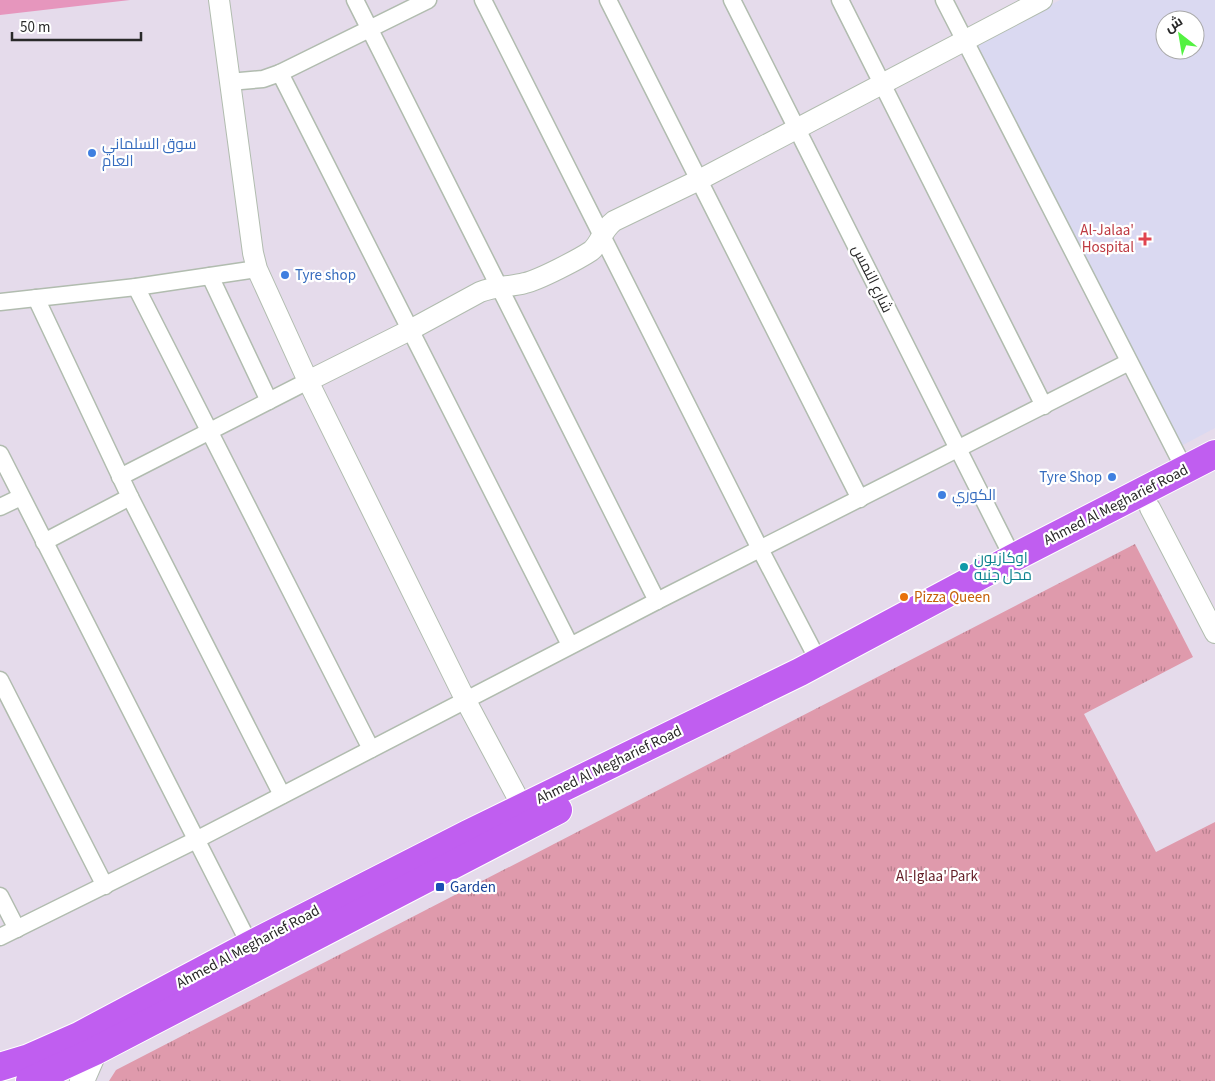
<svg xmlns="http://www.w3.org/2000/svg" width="1215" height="1081" viewBox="0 0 1215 1081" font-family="'Source Sans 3',Cairo,sans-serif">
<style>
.medical{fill:#dad9f1;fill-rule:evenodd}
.grass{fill:url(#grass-tufts)}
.pitch{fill:#e696bd}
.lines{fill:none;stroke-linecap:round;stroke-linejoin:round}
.minor-casing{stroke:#b1bcaf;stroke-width:19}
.tertiary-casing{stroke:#b1bcaf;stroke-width:22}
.secondary-casing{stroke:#b1bcaf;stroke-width:26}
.trunk-casing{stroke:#fff;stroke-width:30}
.minor{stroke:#fff;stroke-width:16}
.tertiary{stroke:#fff;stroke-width:20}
.secondary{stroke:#fff;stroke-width:24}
.trunk{stroke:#c05ef0;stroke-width:28}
.shop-dot{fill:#3f7fe0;stroke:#fff;stroke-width:2}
.health-dot{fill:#e0444e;stroke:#fff;stroke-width:2}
.culture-dot{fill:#0f9aa8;stroke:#fff;stroke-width:2}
.food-dot{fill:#e8710a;stroke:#fff;stroke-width:2}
.transit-dot{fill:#1a4fb4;stroke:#fff;stroke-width:2}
.labels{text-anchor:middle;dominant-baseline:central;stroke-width:4.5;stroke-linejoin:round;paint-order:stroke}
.shop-label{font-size:15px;fill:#366cbe;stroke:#fff;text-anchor:start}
.health-label{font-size:15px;fill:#be3a42;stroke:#fff;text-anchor:end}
.street-label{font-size:15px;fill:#292929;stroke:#fff}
.culture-label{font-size:15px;fill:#0d838f;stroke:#fff;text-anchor:start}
.food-label{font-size:15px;fill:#c56008;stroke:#fff;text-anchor:start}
.park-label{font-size:15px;fill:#631d25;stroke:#fff}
.transit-label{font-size:15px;fill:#164399;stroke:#fff;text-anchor:start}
</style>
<defs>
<pattern id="grass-tufts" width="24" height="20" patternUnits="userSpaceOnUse" patternTransform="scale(1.25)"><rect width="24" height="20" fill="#df9aac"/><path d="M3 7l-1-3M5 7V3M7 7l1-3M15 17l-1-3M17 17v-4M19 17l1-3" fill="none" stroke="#b57e8c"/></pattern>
</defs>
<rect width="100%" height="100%" fill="#e5dbeb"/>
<path class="medical" d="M1060,0h155v428l-34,18 -205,-403zM1165,20h30v30h-30z"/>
<path class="grass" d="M1135,544l58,113 -109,57 72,138 59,-30v259h-1106l7,-11z"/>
<path class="pitch" d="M0,0h130l-130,15z"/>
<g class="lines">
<defs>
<g id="minor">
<path d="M355,0l302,601"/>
<path d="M483,0l277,549 59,113"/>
<path d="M608,0l252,499"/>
<path d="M732,0l281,558"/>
<path d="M840,0l204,406"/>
<path d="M944,0l241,470"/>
<path d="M280,73l290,572"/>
<path d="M229,82l34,-3 17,-6 148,-73"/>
<path d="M210,276l59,125"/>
<path d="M136,287l235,462"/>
<path d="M36,298l94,199 152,298"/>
<path d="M0,302l136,-15 121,-18"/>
<path d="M0,454l250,491"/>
<path d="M120,477l188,-96"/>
<path d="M0,507l21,-10"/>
<path d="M44,542l86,-45"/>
<path d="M0,680l105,206"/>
<path d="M0,896l17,33"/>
<path d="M0,937l196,-97 461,-239 472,-239"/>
</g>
<g id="tertiary">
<path d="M219,0l34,253 4,16 51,112 158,320 63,118"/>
<path d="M308,381l102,-51 70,-38c15,-6 30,-5 45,-9 14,-3 54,-24 66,-32 10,-8 10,-20 23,-30l85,-41 343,-180"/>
<path d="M1150,508l65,125"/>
</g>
<path id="secondary" d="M82,1081l13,-30"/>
<g id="trunk">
<path d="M0,1067l29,-9 50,-22 171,-91 218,-111 332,-162 213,-114 202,-104"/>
<path d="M30,1081l65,-30 463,-241"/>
</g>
</defs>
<use href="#minor" class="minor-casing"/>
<use href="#tertiary" class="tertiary-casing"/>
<use href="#secondary" class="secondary-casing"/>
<use href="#trunk" class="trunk-casing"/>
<use href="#minor" class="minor"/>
<use href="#tertiary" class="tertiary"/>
<use href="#secondary" class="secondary"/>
<use href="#trunk" class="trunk"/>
</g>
<g class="shop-dot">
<circle cx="92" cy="153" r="5"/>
<circle cx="285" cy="275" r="5"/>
<circle cx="1112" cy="477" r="5"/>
<circle cx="942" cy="495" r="5"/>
</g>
<path class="health-dot" d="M1142.5 231.5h5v5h5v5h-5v5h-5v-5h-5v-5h5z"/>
<circle class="culture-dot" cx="964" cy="567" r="5"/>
<circle class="food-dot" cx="904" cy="597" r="5"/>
<rect class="transit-dot" x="435" y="882" width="10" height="10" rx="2.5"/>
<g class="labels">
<g class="shop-label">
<text x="102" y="144">سوق السلماني<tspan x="102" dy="17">العام</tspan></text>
<text x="295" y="275">Tyre shop</text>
<text x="1102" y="477" text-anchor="end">Tyre Shop</text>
<text x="952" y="495">الكوري</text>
</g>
<g class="health-label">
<text x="1134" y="230">Al-Jalaa'<tspan x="1134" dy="17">Hospital</tspan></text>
</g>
<g class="street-label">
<text transform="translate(872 279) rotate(64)">شارع النمس</text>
<text transform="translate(1116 505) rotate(-27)">Ahmed Al Megharief Road</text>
<text transform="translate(609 765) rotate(-26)">Ahmed Al Megharief Road</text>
<text transform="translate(248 947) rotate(-28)">Ahmed Al Megharief Road</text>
</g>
<g class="culture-label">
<text x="974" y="558">اوكازيون<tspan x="974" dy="17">محل جنيه</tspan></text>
</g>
<g class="food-label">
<text x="914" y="597">Pizza Queen</text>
</g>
<g class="park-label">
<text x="937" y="876">Al-Iglaa' Park</text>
</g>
<g class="transit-label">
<text x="450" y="887">Garden</text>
</g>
</g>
<g transform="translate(1180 35) rotate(329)"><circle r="24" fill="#ffffff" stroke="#a9a9a9"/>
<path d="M0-4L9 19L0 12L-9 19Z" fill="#53f241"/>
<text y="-8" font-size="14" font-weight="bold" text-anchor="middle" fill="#292929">ش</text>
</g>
<path d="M12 32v8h129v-8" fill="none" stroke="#292929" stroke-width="2.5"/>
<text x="20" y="32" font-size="15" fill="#292929" stroke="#ffffff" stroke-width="4" paint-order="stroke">50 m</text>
</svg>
